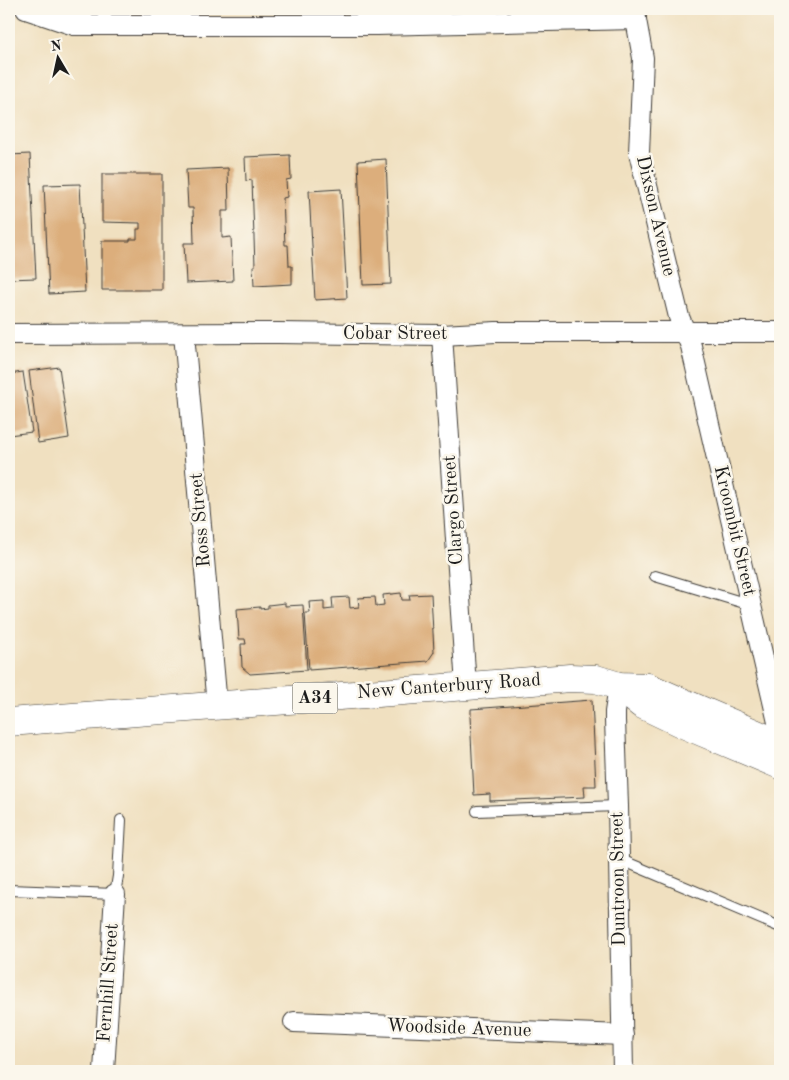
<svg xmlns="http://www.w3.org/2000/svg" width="789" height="1080" viewBox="0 0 789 1080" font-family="'Old Standard TT',serif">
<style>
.building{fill:#dcae7b}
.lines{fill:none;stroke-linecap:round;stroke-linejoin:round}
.lane-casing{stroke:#3c3935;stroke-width:12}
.street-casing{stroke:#3c3935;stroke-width:22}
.highway-casing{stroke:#3c3935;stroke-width:29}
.lane{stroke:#fff;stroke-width:10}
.street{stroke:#fff;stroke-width:20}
.highway{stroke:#fff;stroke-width:28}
.labels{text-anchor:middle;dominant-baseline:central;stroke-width:5;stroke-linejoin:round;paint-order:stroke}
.shield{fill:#fbf7ec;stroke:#5f5e5a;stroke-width:1}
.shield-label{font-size:18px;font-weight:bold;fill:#1c1c1c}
.street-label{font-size:19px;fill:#1c1c1c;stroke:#fbf7ec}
</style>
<rect width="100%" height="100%" fill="#fbf7ec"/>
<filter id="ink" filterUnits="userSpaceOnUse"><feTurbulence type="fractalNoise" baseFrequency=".02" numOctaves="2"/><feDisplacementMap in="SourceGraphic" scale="10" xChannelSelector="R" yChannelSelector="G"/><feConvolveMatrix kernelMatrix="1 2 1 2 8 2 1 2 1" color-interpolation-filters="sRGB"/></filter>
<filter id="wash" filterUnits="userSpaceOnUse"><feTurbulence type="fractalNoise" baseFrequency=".0096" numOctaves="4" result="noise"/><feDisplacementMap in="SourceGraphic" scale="20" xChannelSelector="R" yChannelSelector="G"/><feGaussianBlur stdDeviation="1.12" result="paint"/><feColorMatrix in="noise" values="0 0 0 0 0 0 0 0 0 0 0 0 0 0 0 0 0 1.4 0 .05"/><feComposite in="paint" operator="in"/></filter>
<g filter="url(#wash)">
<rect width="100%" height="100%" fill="#f0e0c0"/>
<g id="blocks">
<g class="building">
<path d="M30,154l6,124 -27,1v-124z"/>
<path d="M290,155l1,24 -5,1 1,17 -4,1 2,47h3l1,21h3v18l-38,2 -1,-20h2l-3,-86 -6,1 -1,-24z"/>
<path d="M386,159l5,125 -28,1 -5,-124z"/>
<path d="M228,168l1,43h-7v27l9,-1 2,44 -47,2 -2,-40h10l-1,-35h-5l-2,-38z"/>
<path d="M102,174h60v116h-60v-49h28v-2h7v-10h3v-6l-38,-1z"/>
<path d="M80,184l5,108 -36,2 -5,-109z"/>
<path d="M341,189l6,109 -32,2 -6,-109z"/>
<path d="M59,367l10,71 -31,5 -9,-72z"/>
<path d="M23,372l9,60 -23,3v-61z"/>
<path d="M401,593l1,7h8l-1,-5 22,-1 3,58 -6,9 -119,9 -4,-57h5l-1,-11 15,-1v9l9,-1 -1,-11 17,-1 1,11 9,-1 -1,-9 17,-1 1,9 8,-1 -1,-10z"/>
<path d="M285,603v3l18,-1 4,65 -57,4 -8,-7 -1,-23h5l-1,-5h-6l-2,-30 23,-2v2l8,-1v-3z"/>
<path d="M592,700l4,86h-12l1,11 -95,4v-7l-16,1 -4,-79h1v-7z"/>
</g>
</g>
</g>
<g filter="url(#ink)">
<use href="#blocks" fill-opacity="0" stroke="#3c3935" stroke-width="1"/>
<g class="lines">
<defs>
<g id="lane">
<path d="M655,576l96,29"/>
<path d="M477,811l141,-5"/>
<path d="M619,859l161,68"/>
<path d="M9,890l106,4 3,-18 3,-56"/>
</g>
<g id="street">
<path d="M26,9l48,16h303l259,-6"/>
<path d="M634,9l9,49 -4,95 40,164 12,29 89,385"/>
<path d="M9,334l269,-1 164,2 54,-3h284"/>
<path d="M184,334l33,372"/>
<path d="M442,335l24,351"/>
<path d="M619,686l-4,26v8l3,86 5,265"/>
<path d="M294,1022l329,13"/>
<path d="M104,1071l11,-177"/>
</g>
<g id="highway">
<path d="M619,686l22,18 42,20 97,41"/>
<path d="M9,722l561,-44 26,1 23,7 29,1 41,18 91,39"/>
</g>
</defs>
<use href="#lane" class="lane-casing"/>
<use href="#street" class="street-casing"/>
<use href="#highway" class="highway-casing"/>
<use href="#lane" class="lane"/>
<use href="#street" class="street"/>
<use href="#highway" class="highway"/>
</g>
</g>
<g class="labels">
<rect class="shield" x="292.5" y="682.5" width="45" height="31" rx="4"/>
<g class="shield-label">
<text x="315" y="698">A34</text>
</g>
<g class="street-label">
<text transform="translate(655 216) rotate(77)">Dixson Avenue</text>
<text x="395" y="334">Cobar Street</text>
<text transform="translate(454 510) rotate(-94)">Clargo Street</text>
<text transform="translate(201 520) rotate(-95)">Ross Street</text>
<text transform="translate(734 531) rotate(77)">Kroombit Street</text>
<text transform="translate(449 687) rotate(-4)">New Canterbury Road</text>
<text transform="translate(619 879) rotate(-91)">Duntroon Street</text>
<text transform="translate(109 983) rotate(-86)">Fernhill Street</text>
<text transform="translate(459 1029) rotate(2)">Woodside Avenue</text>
</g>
</g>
<rect width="789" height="1080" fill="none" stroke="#fbf7ec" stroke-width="30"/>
<g transform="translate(58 58) rotate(351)" stroke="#fbf7ec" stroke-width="4" paint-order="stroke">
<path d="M0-4L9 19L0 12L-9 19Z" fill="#1c1c1c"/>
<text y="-8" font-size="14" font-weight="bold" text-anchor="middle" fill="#1c1c1c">N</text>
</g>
</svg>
